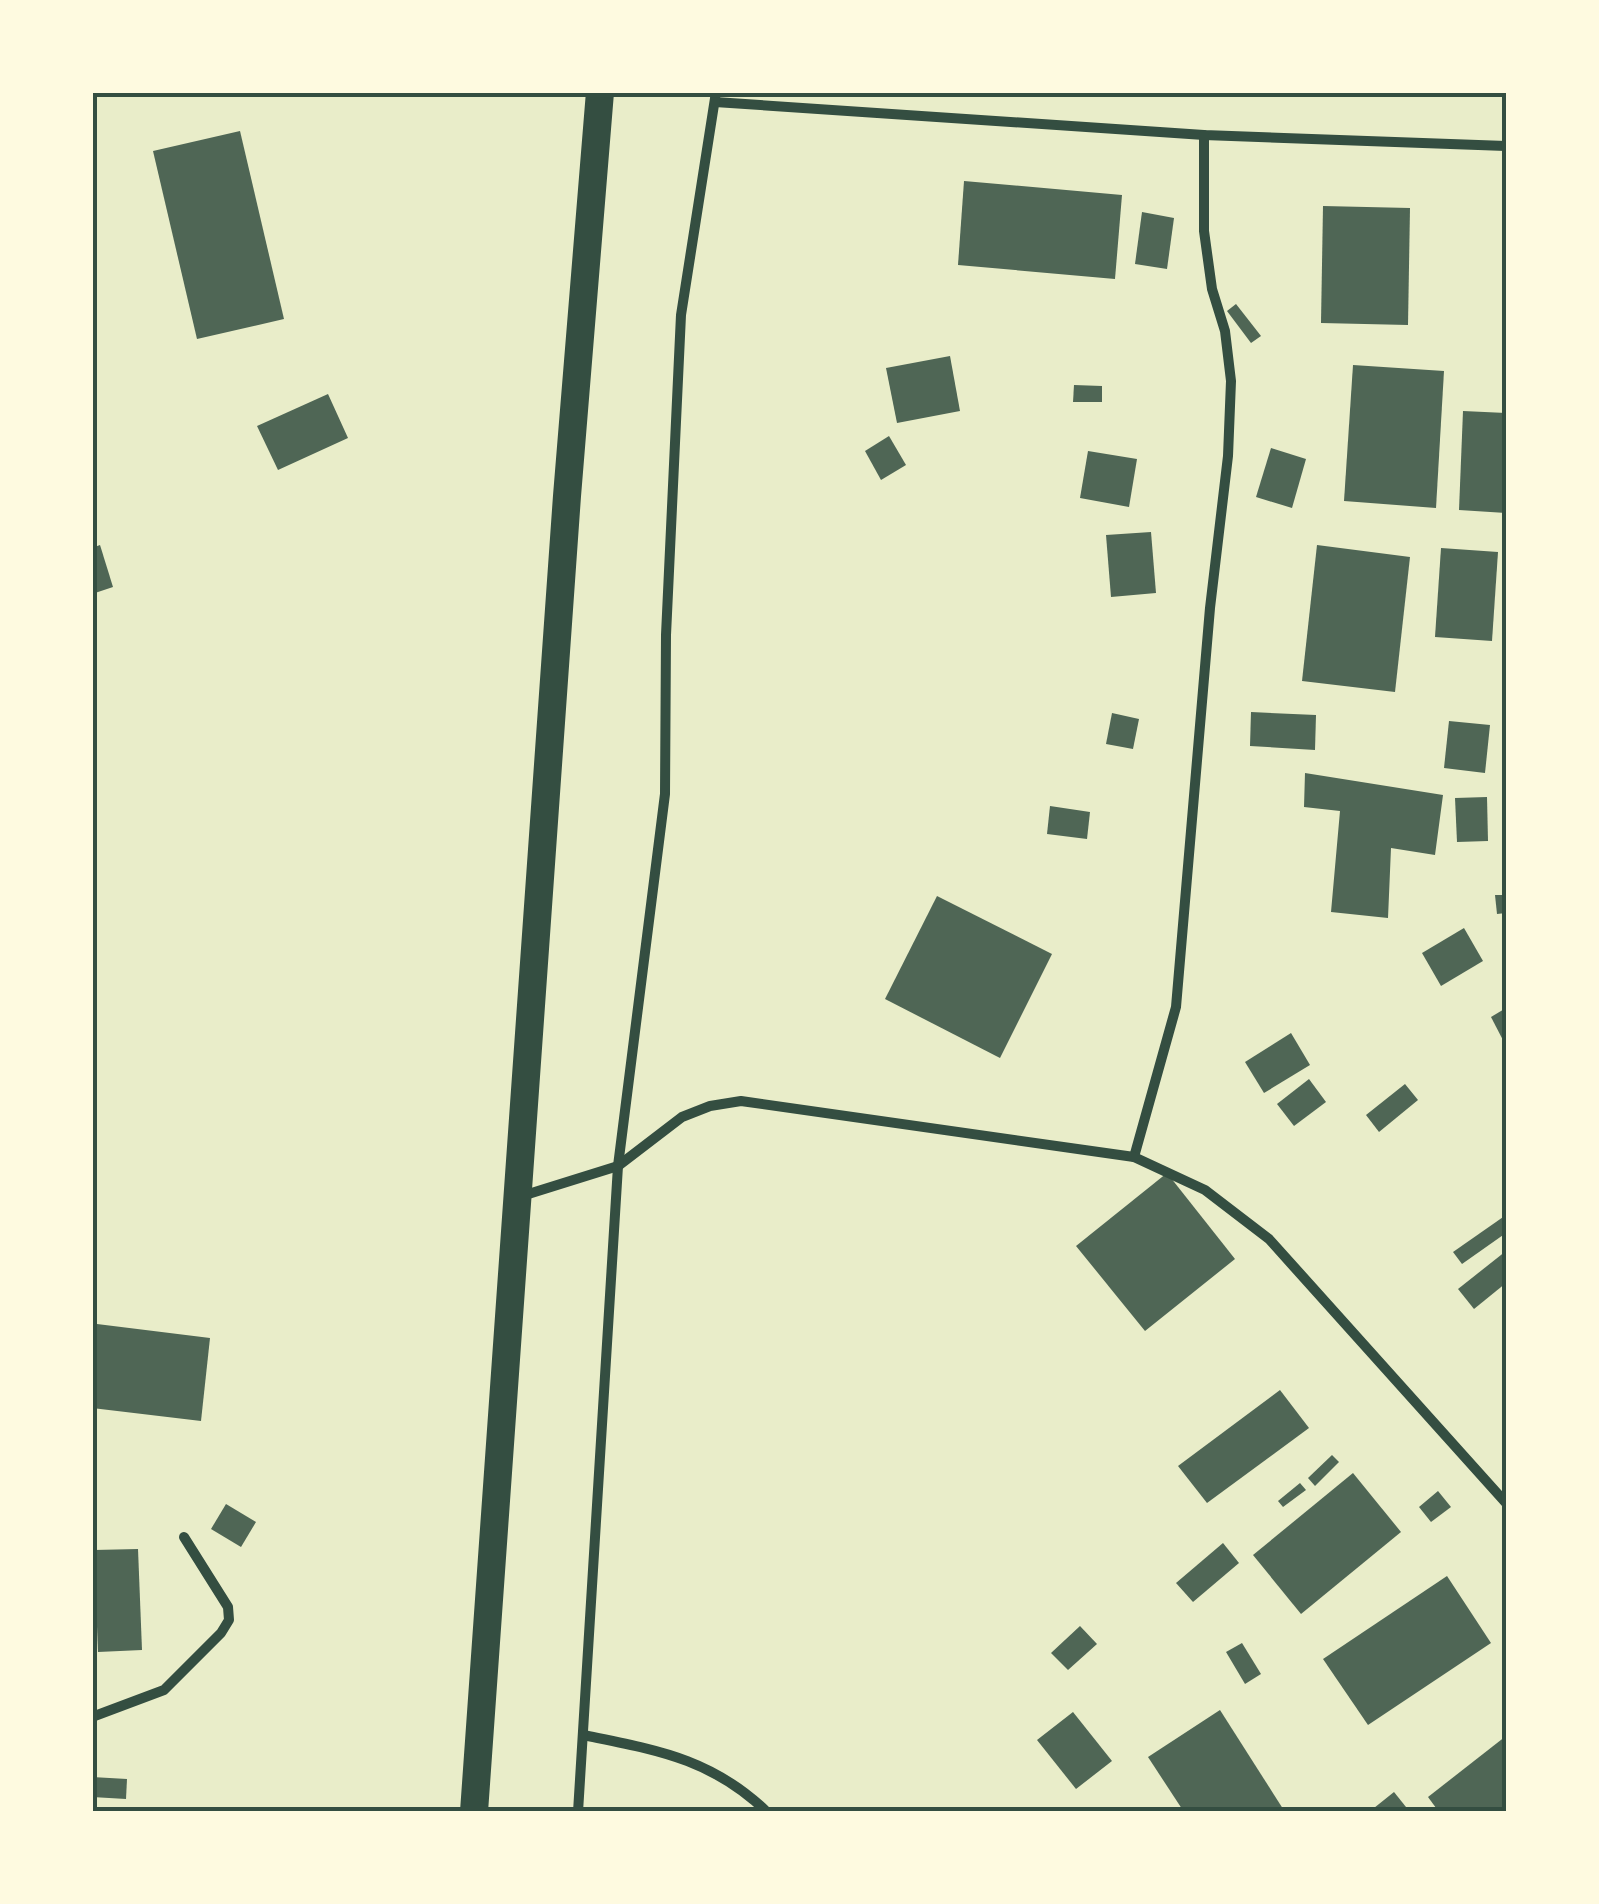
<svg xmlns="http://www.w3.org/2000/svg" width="1599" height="1904" viewBox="0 0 1599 1904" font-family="'Sofia Sans Condensed',sans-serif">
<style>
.building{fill:#4f6655}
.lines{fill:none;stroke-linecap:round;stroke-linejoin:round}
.minor{stroke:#344e41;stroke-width:10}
.trunk{stroke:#344e41;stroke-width:28}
.neatline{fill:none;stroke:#344e41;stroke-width:4}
</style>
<rect width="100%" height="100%" fill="#e9edc9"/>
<g class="building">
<path d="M240,131l44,188 -87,20 -44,-188z"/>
<path d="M964,181l158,14 -7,84 -157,-14z"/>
<path d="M1323,206l87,2 -2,117 -87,-2z"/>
<path d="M1142,212l32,6 -7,51 -32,-5z"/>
<path d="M1236,304l25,32 -10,7 -24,-32z"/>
<path d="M950,356l10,55 -63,12 -11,-55z"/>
<path d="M1353,365l91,6 -8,137 -92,-7z"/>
<path d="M1074,385l28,1v16h-29z"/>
<path d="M328,394l20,44 -70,32 -21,-44z"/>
<path d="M1463,411l43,2v100l-47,-3z"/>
<path d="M889,436l17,29 -25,15 -16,-29z"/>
<path d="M1271,448l35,11 -14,49 -36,-11z"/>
<path d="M1088,451l49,8 -8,48 -49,-9z"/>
<path d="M1151,532l5,61 -45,4 -5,-62z"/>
<path d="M100,545l13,42 -21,7v-46z"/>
<path d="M1317,545l93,12 -15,135 -93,-11z"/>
<path d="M1441,548l57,4 -6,89 -57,-4z"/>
<path d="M1251,712l65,3 -1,35 -65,-4z"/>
<path d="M1112,713l27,6 -6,30 -27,-5z"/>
<path d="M1449,721l41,4 -5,48 -41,-5z"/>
<path d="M1305,773l138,22 -8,60 -44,-7 -3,70 -57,-6 9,-101 -36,-4z"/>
<path d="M1487,797l1,44 -31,1 -2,-44z"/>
<path d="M1050,806l40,6 -3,27 -40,-5z"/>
<path d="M1495,895h11v18l-9,1z"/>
<path d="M937,896l115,58 -52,104 -115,-59z"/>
<path d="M1464,928l19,33 -42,25 -19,-33z"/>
<path d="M1506,1008v38l-15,-29z"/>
<path d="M1291,1033l19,32 -46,28 -19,-31z"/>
<path d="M1309,1079l17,23 -32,24 -17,-22z"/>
<path d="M1405,1084l13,16 -39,32 -13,-17z"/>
<path d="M1167,1173l68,86 -90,72 -69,-85z"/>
<path d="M1506,1215v18l-44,31 -9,-12z"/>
<path d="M1506,1251v32l-32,26 -16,-20z"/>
<path d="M97,1324l113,14 -9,83 -109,-13z"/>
<path d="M1280,1390l29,38 -102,75 -29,-37z"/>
<path d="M1332,1455l7,7 -24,24 -7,-8z"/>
<path d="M1353,1473l48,59 -100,82 -48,-59z"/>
<path d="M1300,1483l6,7 -23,17 -5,-6z"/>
<path d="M1438,1491l13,16 -20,15 -12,-15z"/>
<path d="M226,1504l30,18 -15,25 -30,-18z"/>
<path d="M1223,1543l16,20 -46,39 -17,-19z"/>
<path d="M138,1549l4,101 -44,2 -4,-102z"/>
<path d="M1447,1576l44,67 -123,82 -45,-66z"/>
<path d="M1080,1626l17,18 -29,26 -17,-17z"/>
<path d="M1242,1643l19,31 -16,10 -19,-32z"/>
<path d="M1220,1710l65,102h-101l-36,-55z"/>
<path d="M1073,1712l39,49 -36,28 -39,-49z"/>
<path d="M1506,1736v76h-67l-11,-15z"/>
<path d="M92,1777l35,2 -1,20 -34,-2z"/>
<path d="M1394,1792l16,20h-41z"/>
</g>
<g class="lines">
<g class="minor">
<path d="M715,102l489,33 302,11"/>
<path d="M1134,1157l42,-150 34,-399 18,-152 3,-75 -6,-50 -13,-42 -8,-58v-96"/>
<path d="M522,1196l96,-30 64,-49 28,-11 31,-5 393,56 71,33 64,49 237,264"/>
<path d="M92,1717l72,-27 57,-57 8,-13 -1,-13 -44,-70"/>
<path d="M583,1735c73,15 128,23 184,77"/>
<path d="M578,1812l40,-646 47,-372 1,-159 15,-320 35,-223"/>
</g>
<path class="trunk" d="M474,1812l93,-1316 33,-404"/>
</g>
<rect width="1599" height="1904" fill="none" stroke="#fefae0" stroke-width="190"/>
<rect x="95" y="95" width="1409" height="1714" class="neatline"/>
</svg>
